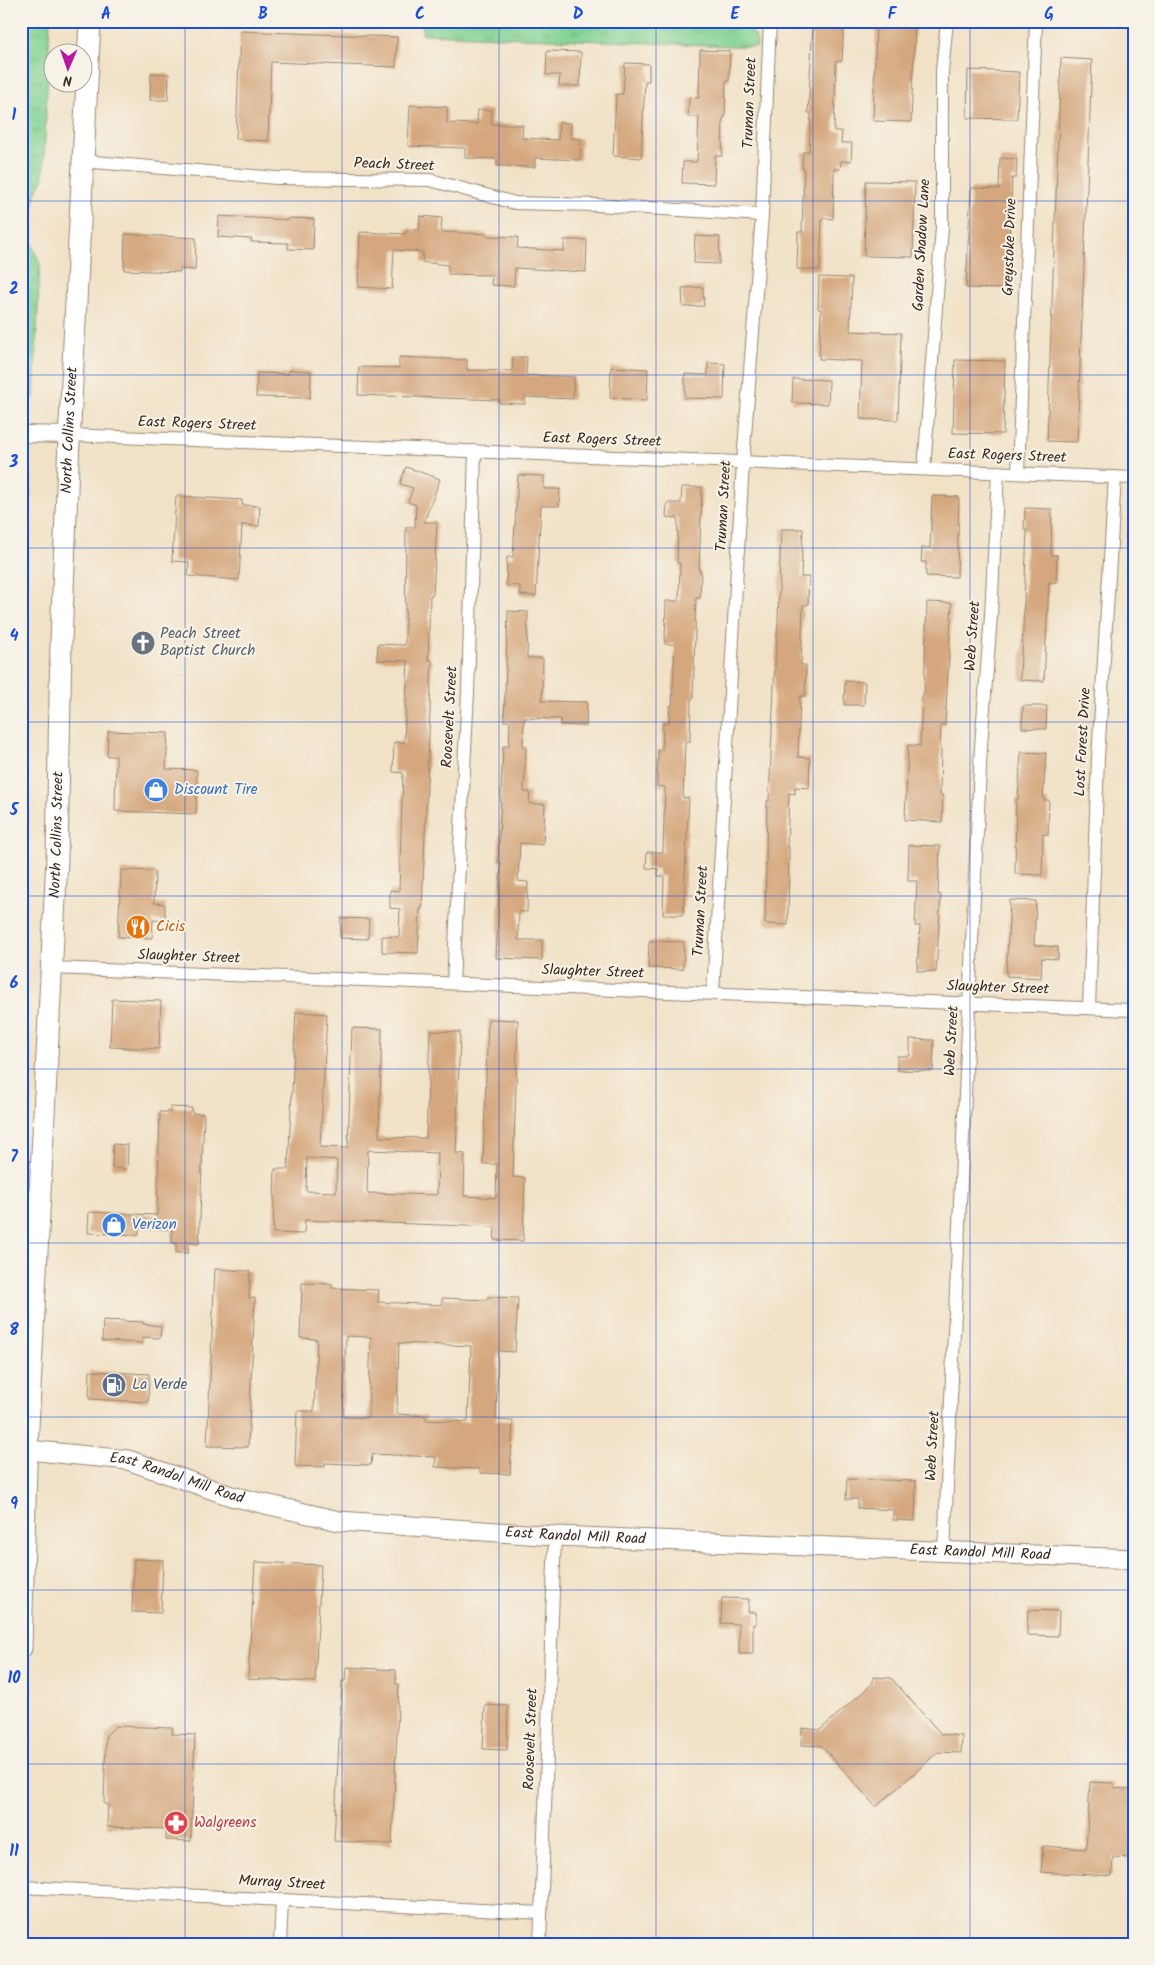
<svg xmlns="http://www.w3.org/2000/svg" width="1155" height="1965" viewBox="0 0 1155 1965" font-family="Kalam,sans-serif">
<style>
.grass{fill:url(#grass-tufts);stroke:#5e7e58}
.building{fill:#d5a77e;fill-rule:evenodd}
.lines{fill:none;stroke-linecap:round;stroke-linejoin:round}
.minor-casing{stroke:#968672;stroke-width:14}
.tertiary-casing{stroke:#968672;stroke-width:18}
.secondary-casing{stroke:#968672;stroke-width:21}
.primary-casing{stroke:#968672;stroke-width:23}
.minor{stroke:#fff;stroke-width:12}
.tertiary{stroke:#fff;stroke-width:16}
.secondary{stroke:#fff;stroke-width:19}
.primary{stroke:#fff;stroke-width:21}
.grid{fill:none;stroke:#1d4ed8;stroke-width:1;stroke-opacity:0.55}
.labels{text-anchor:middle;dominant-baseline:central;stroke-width:4;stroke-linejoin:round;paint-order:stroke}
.street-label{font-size:15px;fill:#3b2a1e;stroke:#f7f3e8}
.worship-label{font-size:15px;fill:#5b616d;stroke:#f7f3e8;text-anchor:start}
.shop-label{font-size:15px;fill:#366cbe;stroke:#f7f3e8;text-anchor:start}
.food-label{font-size:15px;fill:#c56008;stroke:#f7f3e8;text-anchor:start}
.service-label{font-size:15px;fill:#4e5e75;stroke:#f7f3e8;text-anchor:start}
.health-label{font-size:15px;fill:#be3a42;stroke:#f7f3e8;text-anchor:start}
.neatline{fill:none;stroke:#1d4ed8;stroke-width:2}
.grid-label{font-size:16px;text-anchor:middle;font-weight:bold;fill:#1d4ed8}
</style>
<defs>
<pattern id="grass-tufts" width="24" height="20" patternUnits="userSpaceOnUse" patternTransform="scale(1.25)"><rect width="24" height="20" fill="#81d293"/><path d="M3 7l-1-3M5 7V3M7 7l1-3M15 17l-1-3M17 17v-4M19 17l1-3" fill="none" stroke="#70b47e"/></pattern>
</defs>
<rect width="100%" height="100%" fill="#f7f3e8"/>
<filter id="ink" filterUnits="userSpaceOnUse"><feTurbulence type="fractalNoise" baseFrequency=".02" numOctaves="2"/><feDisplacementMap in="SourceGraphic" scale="10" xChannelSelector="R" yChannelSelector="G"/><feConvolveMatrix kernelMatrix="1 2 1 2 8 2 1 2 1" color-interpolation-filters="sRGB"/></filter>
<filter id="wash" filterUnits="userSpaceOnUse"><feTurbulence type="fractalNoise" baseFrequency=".0096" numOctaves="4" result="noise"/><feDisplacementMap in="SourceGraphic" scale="20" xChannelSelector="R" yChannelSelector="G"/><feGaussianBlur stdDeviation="1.12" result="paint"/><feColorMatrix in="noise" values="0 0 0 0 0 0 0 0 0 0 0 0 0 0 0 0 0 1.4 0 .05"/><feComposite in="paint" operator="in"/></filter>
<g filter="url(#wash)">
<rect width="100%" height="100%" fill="#f1e2c7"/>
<g class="grass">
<path d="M21,21h29l-7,159 -8,13 -1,12 -13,-1z"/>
<path d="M423,21h273c19,4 62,-5 61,26l-335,-13z"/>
<path d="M21,232l12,1 -1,12 8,18 -6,135 -13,4z"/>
<path d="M21,468l10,6 -6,143 -4,8z"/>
</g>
<g id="blocks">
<g class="building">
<path d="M813,22l31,1 -2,38h-6l-2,70h8l-1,12h11l-1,18h-10l-1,8h-6l-1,50 -11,-1 -2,52 -23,-1 1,-37h4l2,-64h-2l1,-16h6l2,-39h-3z"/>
<path d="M876,24l39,1 -4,97 -38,-1z"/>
<path d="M240,31l157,6 -1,30 -125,-5 -3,79 -32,-2z"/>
<path d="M700,50l30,1 -1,30h-3l-1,37h-2l-1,38h-7l-1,28 -32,-1 1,-21h14l2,-45h-11l1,-20 10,1z"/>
<path d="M547,51l34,1 -1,34h-21l1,-11h-14z"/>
<path d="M1061,58l31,2 -15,382 -30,-1z"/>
<path d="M625,63l24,1v17h-4l-4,77 -28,-2 3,-62h7z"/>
<path d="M968,70l51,2 -2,47 -50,-1z"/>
<path d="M151,73l18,1 -1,26h-18z"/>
<path d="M410,105l37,2v16l30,1 1,-14h14l-1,14 32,1 -1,13 36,2 1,-18 12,1 -1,15 11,1 -1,21 -45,-2v9l-38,-1v-7l-32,-1v-10l-57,-2z"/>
<path d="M1000,158l17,1 -1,19h-4l-5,111 -41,-1 5,-100 28,1z"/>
<path d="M866,181l49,1 -2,75 -49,-1z"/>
<path d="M219,216l70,4v-2l25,1 -1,31 -25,-1v-6l-37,-1 1,-3 -34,-2z"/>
<path d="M420,216l22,2 -1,14 46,2v2l31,1 -1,11 47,3v-11h23l-1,32 -71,-4 -1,18 -23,-1 1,-10 -44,-1v-9l-26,-3 1,-10 -29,-2 -2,39 -34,-2 2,-55 46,2v-5l13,1z"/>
<path d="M125,234l71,4 -1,32 -15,-1v3l-56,-2z"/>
<path d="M695,236l25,1 -1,27 -25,-1z"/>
<path d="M819,277l33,1 -2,53 51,2 -3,87 -38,-1 2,-58 -43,-2 2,-50h-3z"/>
<path d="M703,287l1,19 -21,1 -1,-19z"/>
<path d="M399,357l68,3v10l45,1 1,-14h14l-1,18 48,2 -1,22 -48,-2v7l-26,-1 1,-3 -142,-5 1,-28 40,1z"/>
<path d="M955,360l50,1 -2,73 -50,-1z"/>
<path d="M708,363l17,1 -1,35 -39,-1v-24l23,1z"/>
<path d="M611,367l37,2 -1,31 -37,-2z"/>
<path d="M289,370l22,1 -1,27 -54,-1 1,-24 32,1z"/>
<path d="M793,379l36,1 -1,24 -36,-1z"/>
<path d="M406,467l34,12 -16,43h13l-4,73h-3l-2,65h4l-10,249h-2l-2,44 -36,-1v-16l17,1 1,-28 -10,-1v-18l9,1 4,-118 -10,-1 1,-30 10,1 4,-82 -31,-1 1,-16 27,1 1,-118h9l1,-22 -8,-3 5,-14 -13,-4z"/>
<path d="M518,475l26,1v13h16l-1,17h-18l-5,90 -16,-1v-9l-14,-1 1,-28h6z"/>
<path d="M682,487h20l-3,84h2l-1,27h-4l-3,101h-2l-1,43h-5l-2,56h6l-6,117h-20l1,-39h-6v-7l-12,-1 1,-16h16l2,-65 -8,-1 1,-36h4l1,-27h6l1,-17h2l3,-62h-10l1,-43h13l1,-38h-3l1,-45 -12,-1 1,-14h14z"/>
<path d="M176,496l66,4v5l18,1 -1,20 -17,-1 -3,55 -51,-4 1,-14 -17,-1z"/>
<path d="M932,496l27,1 -2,80 -31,-1v-14h-5l1,-14h8z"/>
<path d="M1025,508l27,1 -1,46h6l-1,28 -7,-1 -5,99 -24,-1 1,-28h1l5,-122h-3z"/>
<path d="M781,529h22l-2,48h8l-1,28h-5l-2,60h5l-1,31h-5l-2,61 12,1 -1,30 -14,-1v7l-6,-1 -2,54h2l-1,78 -23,-1 2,-123h2l6,-137 3,-43z"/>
<path d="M927,602l25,1 -7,122h-4l-1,22h1l-1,48h3l-1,27 -37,-2 3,-75 12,1 2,-51h2z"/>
<path d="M508,611l20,1 -1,46h16l-1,43 45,1 -1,24 -26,-1 1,-6 -37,-1 -1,29h3l-2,45h6l-1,12h16l-2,41 -23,-2 -2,38 10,1 -1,30 -8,-1 -1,29h24v20l-46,-2 5,-96h-3l5,-116h6l1,-25h-6z"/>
<path d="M845,681l20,1 -1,23h-20z"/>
<path d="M1023,706h24l-1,23 -24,-1z"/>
<path d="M108,731l60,2 -2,36 31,1 -1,44 -81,-3 1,-55h-9z"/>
<path d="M1021,752l25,1 -3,47h6l-1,35 -5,-1 -1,41 -27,-1 1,-75h2z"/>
<path d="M909,845l31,1 -2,48 3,1 -5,77 -19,-1 3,-45h-5l2,-45h-9z"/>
<path d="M121,870l34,1 -1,32 11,1v17l-12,-1 -1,18 -34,-1z"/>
<path d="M1010,900l26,1 -2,44 24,2v12l-16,-1 -1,20 -35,-2z"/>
<path d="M341,918l28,1 -1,20 -28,-1z"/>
<path d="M649,941l35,1 -1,27 -35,-1z"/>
<path d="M112,999l49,2 -2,48 -49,-2z"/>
<path d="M296,1012l31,2 -7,133 28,1 4,-120 30,1 -3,108 47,1 4,-107 30,1 -4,121 9,1 -1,42 32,2 1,-34h-14l5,-145 30,1 -5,157 12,1 -2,63 -29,-1 1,-13 -190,-7 -1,14 -31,-1 2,-64h13zM368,1150l70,3 -1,42 -70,-2zM307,1158l30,2 -1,32 -30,-1z"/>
<path d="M910,1039l24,1 -1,31 -36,-1v-14h13z"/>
<path d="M170,1107l22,1v5l12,1 -5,130 -11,-1v10h-12v-10h-4v-14l-33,-1v7l-51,-2 1,-21 68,3 3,-103h10z"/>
<path d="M113,1144l15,1 -1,24 -15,-1z"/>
<path d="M215,1269l35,2 -1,27h6l-7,149 -41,-1z"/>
<path d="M302,1283l30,1v4l47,2 -1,12 64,3v-7l45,2 1,-3 30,1 -3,54 -17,-1 -2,69 17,1 -3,53 -30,-1v-4l-45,-2 1,-10 -64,-3 -1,11 -46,-2v4l-30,-1 2,-55h17l3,-72 -17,-1zM346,1336l25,1 -3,81 -25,-1zM399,1343l72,3 -3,76 -43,-2 1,-4 -29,-2z"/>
<path d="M103,1320l40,2v2l18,2 -1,12 -17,-1 -1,6 -40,-2z"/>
<path d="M90,1371l59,3 -1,28 -59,-3z"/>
<path d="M847,1479l69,2 -1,40 -22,-1v-10l-35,-2v-9h-12z"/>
<path d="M134,1559l29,1 -2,53 -29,-1z"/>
<path d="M255,1562l66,3 -6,117 -67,-3z"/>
<path d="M722,1598l27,1 -1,13h8v12h-3v30h-14v-30l-18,-1z"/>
<path d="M1028,1610l31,1 -1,25 -31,-1z"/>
<path d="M346,1667l50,3v14h3l-7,160 -58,-3 8,-160h3z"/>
<path d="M873,1677l18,1 50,56 21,2 -1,17 -23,-1 -62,55 -54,-61 -21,-1 1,-17 18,2 53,-47z"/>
<path d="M485,1705l23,1 -1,44 -24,-1z"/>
<path d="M116,1726l57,2 -1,6 23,1 -4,106 -25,-1v-11l-59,-2 1,-23h-4l2,-69z"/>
<path d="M1090,1782l24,1v5l20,2v38l-2,-1 -2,31 -17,-1 -1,19 -71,-4 2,-26 43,3z"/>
</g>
</g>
</g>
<g filter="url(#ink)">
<use href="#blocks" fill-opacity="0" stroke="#968672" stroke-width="1"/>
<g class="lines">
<defs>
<g id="minor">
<path d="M83,161l193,17 154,2 85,23 82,2 165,10"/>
<path d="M69,435l1065,43"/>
<path d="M924,469l18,-242v-156l5,-50"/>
<path d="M1018,473l18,-452"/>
<path d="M52,968l1082,42"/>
<path d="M453,983l15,-291 7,-241"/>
<path d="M713,993l30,-531 19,-247 8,-194"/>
<path d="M1089,1008l9,-250 17,-281"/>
<path d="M944,1552l37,-806 10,-130 7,-144"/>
<path d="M21,1887l520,26"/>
<path d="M280,1944l2,-44"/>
<path d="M540,1944l15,-408"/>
</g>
<path id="tertiary" d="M21,434l48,1"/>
<g id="secondary">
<path id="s1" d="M21,1447l7,3 100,10 103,36 108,25 216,15 579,23"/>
</g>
<g id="primary">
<path id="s2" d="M21,1648l5,-180 31,-609 4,-217 7,-179 22,-442"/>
</g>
</defs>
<use href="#minor" class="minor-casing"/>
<use href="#tertiary" class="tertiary-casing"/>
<use href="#secondary" class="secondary-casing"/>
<use href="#primary" class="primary-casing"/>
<use href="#minor" class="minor"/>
<use href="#tertiary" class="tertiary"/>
<use href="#secondary" class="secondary"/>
<use href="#primary" class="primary"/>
</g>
</g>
<path class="grid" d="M185,21v1923M342,21v1923M499,21v1923M656,21v1923M813,21v1923M970,21v1923M21,201h1113M21,375h1113M21,548h1113M21,722h1113M21,896h1113M21,1069h1113M21,1243h1113M21,1417h1113M21,1590h1113M21,1764h1113"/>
<defs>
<symbol id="church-disc" viewBox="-11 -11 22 22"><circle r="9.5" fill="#6b7280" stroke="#f7f3e8"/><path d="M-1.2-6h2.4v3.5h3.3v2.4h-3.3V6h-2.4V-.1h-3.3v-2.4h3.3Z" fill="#fff"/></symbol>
<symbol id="shop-disc" viewBox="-11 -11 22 22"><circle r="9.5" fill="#3f7fe0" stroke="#f7f3e8"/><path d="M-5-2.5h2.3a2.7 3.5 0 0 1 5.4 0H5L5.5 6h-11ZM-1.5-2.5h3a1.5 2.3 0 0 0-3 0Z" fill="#fff"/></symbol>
<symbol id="restaurant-disc" viewBox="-11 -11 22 22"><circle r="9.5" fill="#e8710a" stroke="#f7f3e8"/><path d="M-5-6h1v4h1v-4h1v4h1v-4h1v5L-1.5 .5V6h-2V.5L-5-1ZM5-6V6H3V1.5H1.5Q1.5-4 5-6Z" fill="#fff"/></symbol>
<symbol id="fuel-disc" viewBox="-11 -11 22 22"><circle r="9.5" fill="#5c6f8a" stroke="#f7f3e8"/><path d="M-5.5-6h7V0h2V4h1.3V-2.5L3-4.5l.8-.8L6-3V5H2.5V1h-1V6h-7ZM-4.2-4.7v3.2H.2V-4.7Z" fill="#fff"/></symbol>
<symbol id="pharmacy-disc" viewBox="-11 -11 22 22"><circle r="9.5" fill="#e0444e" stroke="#f7f3e8"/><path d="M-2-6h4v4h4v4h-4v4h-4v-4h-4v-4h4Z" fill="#fff"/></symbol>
</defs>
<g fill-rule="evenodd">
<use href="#church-disc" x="129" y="629" width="28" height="28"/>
<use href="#shop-disc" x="142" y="776" width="28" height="28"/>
<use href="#restaurant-disc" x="124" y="913" width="28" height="28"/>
<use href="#shop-disc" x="100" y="1211" width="28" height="28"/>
<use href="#fuel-disc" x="100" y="1371" width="28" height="28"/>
<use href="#pharmacy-disc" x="162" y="1809" width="28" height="28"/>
</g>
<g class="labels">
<g class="street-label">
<text transform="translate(750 103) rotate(-88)">Truman Street</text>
<text transform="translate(394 165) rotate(2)">Peach Street</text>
<text transform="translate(922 245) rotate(-87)">Garden Shadow Lane</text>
<text transform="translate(1010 247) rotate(-88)">Greystoke Drive</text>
<text transform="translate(197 424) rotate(2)">East Rogers Street</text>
<text stroke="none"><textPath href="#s2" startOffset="1219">North Collins Street</textPath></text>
<text transform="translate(602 440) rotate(2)">East Rogers Street</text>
<text transform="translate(1007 456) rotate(2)">East Rogers Street</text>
<text transform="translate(724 506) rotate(-87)">Truman Street</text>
<text transform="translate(973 636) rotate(-86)">Web Street</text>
<text transform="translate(450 717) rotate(-87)">Roosevelt Street</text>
<text transform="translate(1083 742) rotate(-87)">Lost Forest Drive</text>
<text stroke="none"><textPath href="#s2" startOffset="814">North Collins Street</textPath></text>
<text transform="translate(701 911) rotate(-87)">Truman Street</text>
<text transform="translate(189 957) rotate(2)">Slaughter Street</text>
<text transform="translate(593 972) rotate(2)">Slaughter Street</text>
<text transform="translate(998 988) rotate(2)">Slaughter Street</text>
<text transform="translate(952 1041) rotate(-87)">Web Street</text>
<text transform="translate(933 1446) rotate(-87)">Web Street</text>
<text stroke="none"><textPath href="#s1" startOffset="160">East Randol Mill Road</textPath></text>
<text stroke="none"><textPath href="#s1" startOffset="565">East Randol Mill Road</textPath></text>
<text stroke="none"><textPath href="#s1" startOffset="970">East Randol Mill Road</textPath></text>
<text transform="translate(531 1739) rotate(-88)">Roosevelt Street</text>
<text transform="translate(282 1883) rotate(3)">Murray Street</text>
</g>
<g class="worship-label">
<text x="160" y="634">Peach Street<tspan x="160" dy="17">Baptist Church</tspan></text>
</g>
<g class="shop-label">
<text x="174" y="790">Discount Tire</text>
<text x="132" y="1225">Verizon</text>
</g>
<g class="food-label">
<text x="156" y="927">Cicis</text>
</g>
<g class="service-label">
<text x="132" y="1385">La Verde</text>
</g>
<g class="health-label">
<text x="194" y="1823">Walgreens</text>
</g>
</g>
<rect width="1155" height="1965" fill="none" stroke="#f7f3e8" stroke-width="55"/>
<g transform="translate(68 68) rotate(182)"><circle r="24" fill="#f7f3e8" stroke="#aca397"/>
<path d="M0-4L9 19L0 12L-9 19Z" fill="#b5179e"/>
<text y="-8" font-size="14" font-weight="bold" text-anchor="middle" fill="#3b2a1e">N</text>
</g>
<rect x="28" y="28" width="1100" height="1910" class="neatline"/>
<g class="grid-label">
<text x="106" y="19">A</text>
<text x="263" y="19">B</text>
<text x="420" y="19">C</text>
<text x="578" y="19">D</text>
<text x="735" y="19">E</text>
<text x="892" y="19">F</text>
<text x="1049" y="19">G</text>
<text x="14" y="120">1</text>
<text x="14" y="294">2</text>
<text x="14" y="467">3</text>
<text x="14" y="641">4</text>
<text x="14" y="815">5</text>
<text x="14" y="988">6</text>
<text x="14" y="1162">7</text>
<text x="14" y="1335">8</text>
<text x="14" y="1509">9</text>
<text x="14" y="1683">10</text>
<text x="14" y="1856">11</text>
</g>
</svg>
